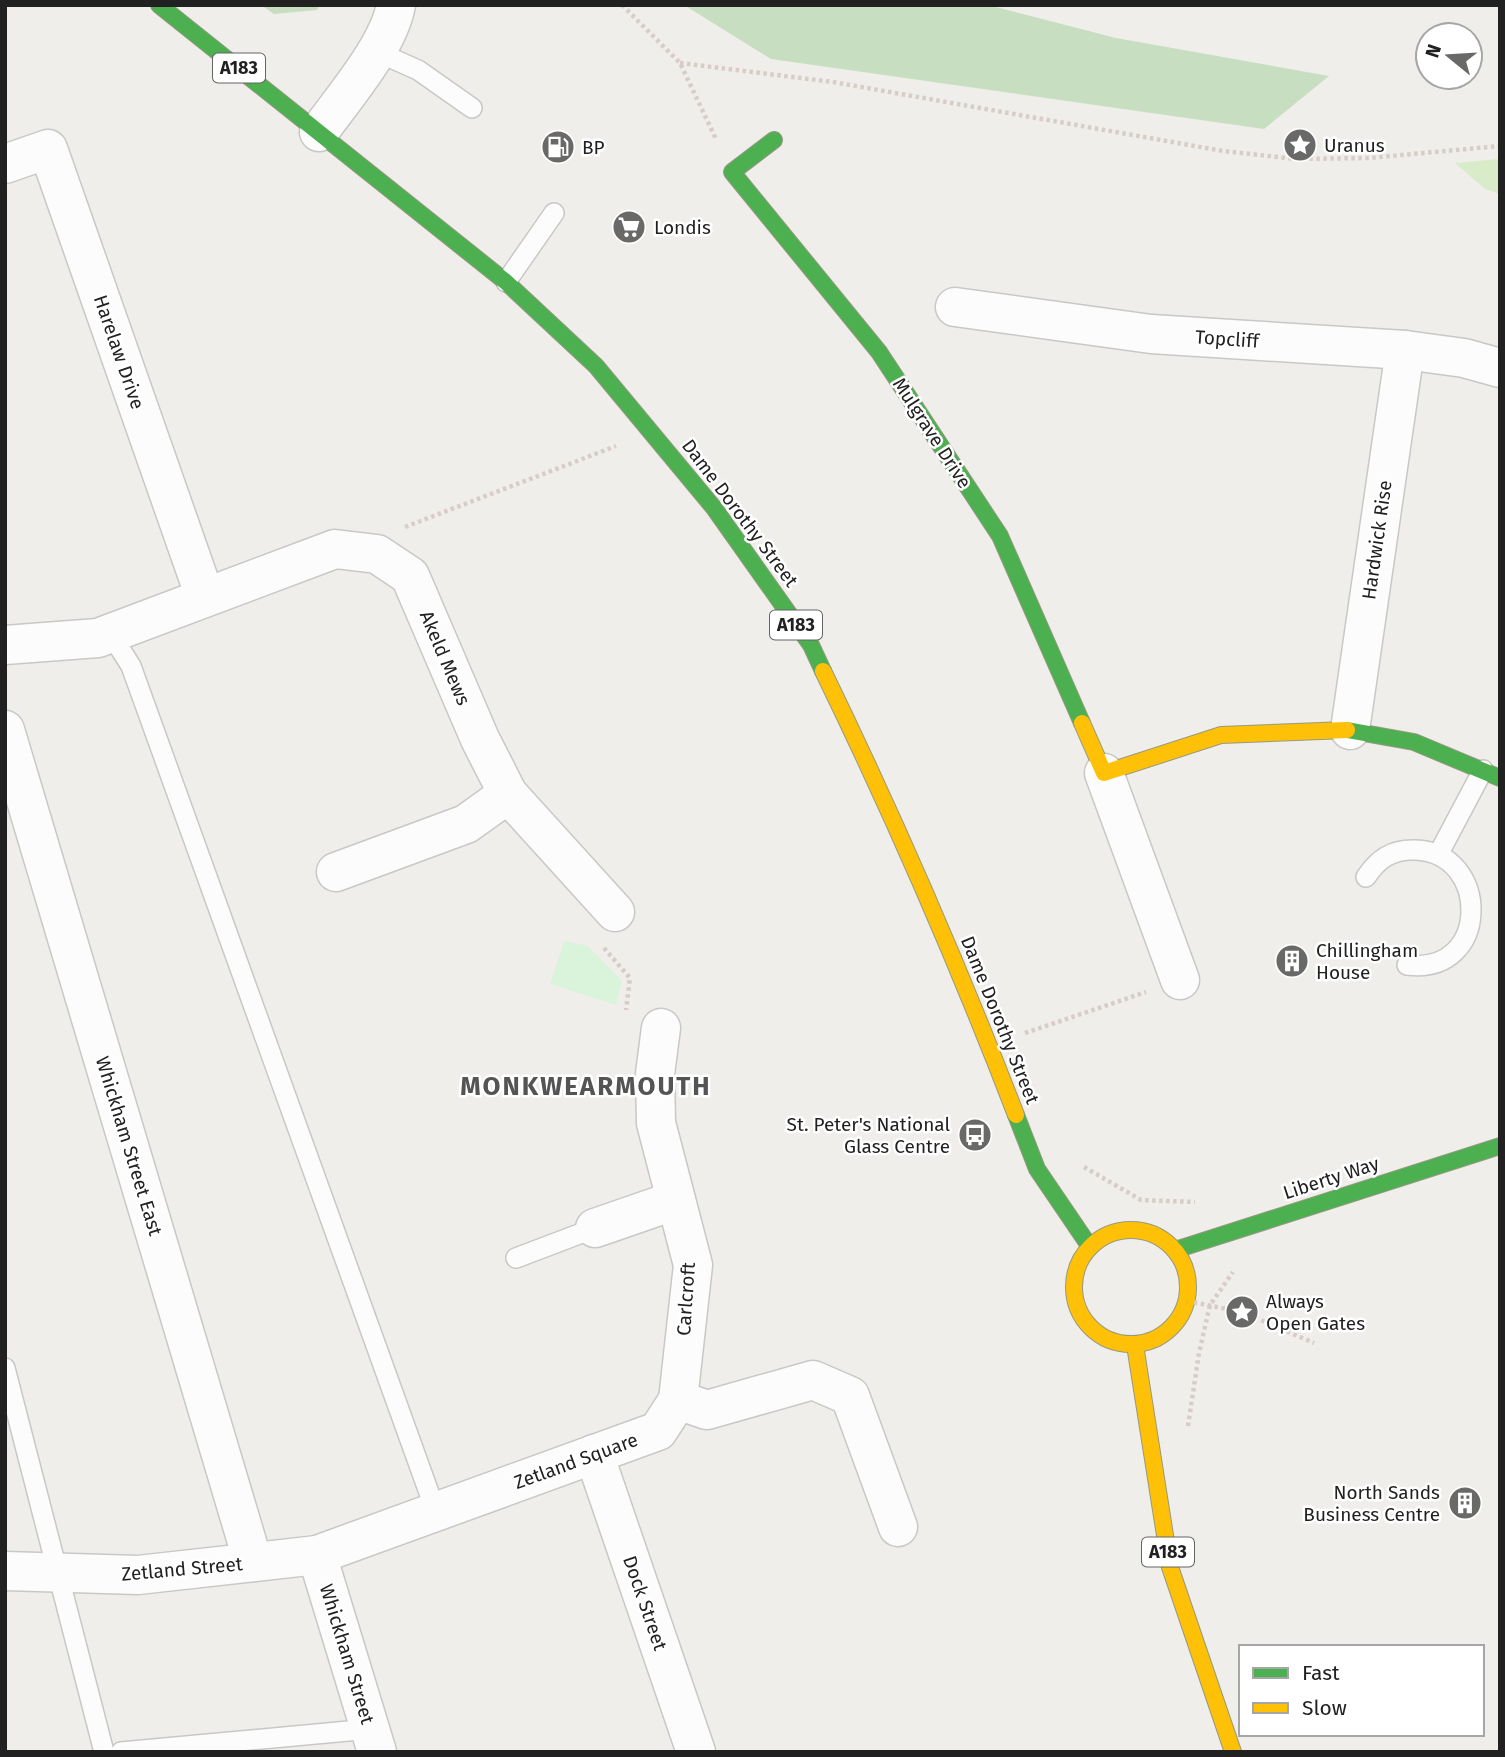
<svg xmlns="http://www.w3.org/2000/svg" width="1505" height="1757" viewBox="0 0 1505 1757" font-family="'Fira Sans',sans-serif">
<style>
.grass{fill:#d9ecca}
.forest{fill:#c8dec0}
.park{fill:#daf4dc}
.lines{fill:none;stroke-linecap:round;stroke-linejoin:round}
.lane-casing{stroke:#c8c8c6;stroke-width:22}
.street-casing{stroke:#c8c8c6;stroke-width:41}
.fast-casing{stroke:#969982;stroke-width:18}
.slow-casing{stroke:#969982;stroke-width:18}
.path{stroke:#d8ccc8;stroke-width:4.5;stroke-dasharray:3.5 3.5;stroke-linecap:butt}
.lane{stroke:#fdfcfc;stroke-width:19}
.street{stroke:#fdfcfc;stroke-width:38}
.fast{stroke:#4caf50;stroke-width:16}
.slow{stroke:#ffc107;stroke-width:16}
.labels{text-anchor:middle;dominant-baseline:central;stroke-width:5;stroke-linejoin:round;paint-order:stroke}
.shield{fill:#fff;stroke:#646464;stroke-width:2}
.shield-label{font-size:18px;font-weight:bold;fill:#212121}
.poi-label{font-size:19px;fill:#212121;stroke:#fff;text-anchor:start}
.street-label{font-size:19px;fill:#212121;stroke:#fff}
.district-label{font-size:26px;font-weight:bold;letter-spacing:2px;fill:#545454;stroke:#fff}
</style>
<rect width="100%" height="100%" fill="#efeeea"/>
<path class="grass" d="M1500,159v35l-15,-5 -30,-26z"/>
<g class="forest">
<path d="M261,5h59l-3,5 -43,4z"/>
<path d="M684,5h304l128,33 213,38 -65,53 -493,-70z"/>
</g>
<path class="park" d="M564,941l24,5 34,35 -6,24 -66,-21z"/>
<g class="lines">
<defs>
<g id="lane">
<path d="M375,51l43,19 54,38"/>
<path d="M506,282l48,-69"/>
<path d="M110,633l21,33 305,846"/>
<path d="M1439,853l44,-83"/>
<path d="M1366,877c12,-18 26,-28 49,-27 76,2 76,126 -8,115"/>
<path d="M516,1258l79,-30"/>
<path d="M5,1368l99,384"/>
<path d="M121,1752l249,-23"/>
</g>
<g id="street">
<path d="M319,132c25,-35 69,-85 77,-127"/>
<path d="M5,164l43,-15 157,448"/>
<path d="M955,307l196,27 254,16 59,8 36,10"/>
<path d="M5,645l93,-7 237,-89 42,5 33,22 70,163 28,55 107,118"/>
<path d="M5,730l248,832"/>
<path d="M1350,730l55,-380"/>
<path d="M1104,773l76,207"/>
<path d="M336,872l130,-48 42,-30"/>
<path d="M595,1228l81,-28"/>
<path d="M678,1400l29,10 106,-30 37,16 48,131"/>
<path d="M594,1454l102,298"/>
<path d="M317,1555l60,197"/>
<path d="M5,1571l133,4 179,-20 341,-124 20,-31 15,-135 -37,-142 -1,-49 6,-46"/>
</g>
<g id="fast">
<path d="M159,5l347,277 90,84 118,142 97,137 12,26"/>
<path d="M774,140l-42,32 147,180 121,184 82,187"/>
<path d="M1347,730l67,12 86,36"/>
<path d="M1016,1115l21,54 53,78"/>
<path d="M1175,1250l325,-104"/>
</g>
<g id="slow">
<path d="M823,671c71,146 135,293 193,444"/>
<path d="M1082,723l22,50 117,-38 126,-5"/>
<circle cx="1131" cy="1287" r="57"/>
<path d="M1135,1345l35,222 63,185"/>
</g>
</defs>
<use href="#lane" class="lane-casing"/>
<use href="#street" class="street-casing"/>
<use href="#fast" class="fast-casing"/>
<use href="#slow" class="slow-casing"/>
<g class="path">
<path d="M622,5l58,58 36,76"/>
<path d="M680,63l153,19 390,69 73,8 73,-1 131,-12"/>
<path d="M405,527l211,-81"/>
<path d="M604,948l26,30 -4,32"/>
<path d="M1025,1033l121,-41"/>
<path d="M1084,1167l57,33 54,2"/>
<path d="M1187,1301l55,11 72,31"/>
<path d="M1188,1426l11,-73 11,-48 23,-33"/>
</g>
<use href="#lane" class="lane"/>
<use href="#street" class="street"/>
<use href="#fast" class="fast"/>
<use href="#slow" class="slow"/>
</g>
<defs>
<symbol id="sight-disc" viewBox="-11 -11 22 22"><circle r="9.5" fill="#696967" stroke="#fff"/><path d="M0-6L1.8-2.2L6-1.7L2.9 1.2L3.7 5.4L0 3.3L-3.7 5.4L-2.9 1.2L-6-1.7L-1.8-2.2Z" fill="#fff"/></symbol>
<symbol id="fuel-disc" viewBox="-11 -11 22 22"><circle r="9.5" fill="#696967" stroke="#fff"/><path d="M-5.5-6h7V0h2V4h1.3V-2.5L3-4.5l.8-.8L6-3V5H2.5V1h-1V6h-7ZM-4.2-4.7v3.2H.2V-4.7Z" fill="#fff"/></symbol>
<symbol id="supermarket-disc" viewBox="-11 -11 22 22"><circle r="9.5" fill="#696967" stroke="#fff"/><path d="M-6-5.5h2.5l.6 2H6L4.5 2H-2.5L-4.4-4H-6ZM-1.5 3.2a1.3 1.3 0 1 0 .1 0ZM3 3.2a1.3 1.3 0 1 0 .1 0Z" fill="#fff"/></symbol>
<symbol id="building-disc" viewBox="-11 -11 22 22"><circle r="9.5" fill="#696967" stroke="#fff"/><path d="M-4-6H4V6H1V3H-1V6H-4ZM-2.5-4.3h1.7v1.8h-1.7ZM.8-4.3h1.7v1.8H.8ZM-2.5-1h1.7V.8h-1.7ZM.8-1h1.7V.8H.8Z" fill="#fff"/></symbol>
<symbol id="bus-disc" viewBox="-11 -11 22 22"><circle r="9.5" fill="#696967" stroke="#fff"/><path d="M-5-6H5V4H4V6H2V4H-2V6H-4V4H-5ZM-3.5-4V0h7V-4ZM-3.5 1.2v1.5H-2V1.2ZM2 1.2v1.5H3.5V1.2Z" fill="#fff"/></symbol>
</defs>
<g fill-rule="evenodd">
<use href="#sight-disc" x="1281" y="126" width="38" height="38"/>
<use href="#fuel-disc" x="539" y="128" width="38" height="38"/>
<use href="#supermarket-disc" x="610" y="208" width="38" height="38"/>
<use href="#building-disc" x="1273" y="942" width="38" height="38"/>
<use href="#bus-disc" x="956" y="1116" width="38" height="38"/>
<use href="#sight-disc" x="1223" y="1293" width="38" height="38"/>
<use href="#building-disc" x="1446" y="1484" width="38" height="38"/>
</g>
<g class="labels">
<g class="shield">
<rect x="213" y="53.5" width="52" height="29" rx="5"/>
<rect x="770" y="610.5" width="52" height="29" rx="5"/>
<rect x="1142" y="1537.5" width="52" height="29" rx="5"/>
</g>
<g class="shield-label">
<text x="239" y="68">A183</text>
<text x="796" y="625">A183</text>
<text x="1168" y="1552">A183</text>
</g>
<g class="poi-label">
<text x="1324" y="145">Uranus</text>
<text x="582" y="147">BP</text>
<text x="654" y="227">Londis</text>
<text x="1316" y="950">Chillingham<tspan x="1316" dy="22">House</tspan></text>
<text x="950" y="1124" text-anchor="end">St. Peter's National<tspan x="950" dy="22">Glass Centre</tspan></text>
<text x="1266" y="1301">Always<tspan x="1266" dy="22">Open Gates</tspan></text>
<text x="1440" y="1492" text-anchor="end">North Sands<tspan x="1440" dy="22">Business Centre</tspan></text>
</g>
<g class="street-label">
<text transform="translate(1227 339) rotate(4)">Topcliff</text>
<text transform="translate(119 352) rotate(71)">Harelaw Drive</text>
<text transform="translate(932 433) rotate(57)">Mulgrave Drive</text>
<text transform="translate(740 513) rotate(53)">Dame Dorothy Street</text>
<text transform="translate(1377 540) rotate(-82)">Hardwick Rise</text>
<text transform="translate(445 658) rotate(67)">Akeld Mews</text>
<text transform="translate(1000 1020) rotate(68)">Dame Dorothy Street</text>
<text transform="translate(129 1146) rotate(73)">Whickham Street East</text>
<text transform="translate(1331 1178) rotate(-18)">Liberty Way</text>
<text transform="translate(686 1299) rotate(-86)">Carlcroft</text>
<text transform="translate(576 1461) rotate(-20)">Zetland Square</text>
<text transform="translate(182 1569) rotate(-5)">Zetland Street</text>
<text transform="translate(645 1603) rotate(71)">Dock Street</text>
<text transform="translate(347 1654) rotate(73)">Whickham Street</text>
</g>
<g class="district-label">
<text x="586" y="1086">MONKWEARMOUTH</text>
</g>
</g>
<rect width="1505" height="1757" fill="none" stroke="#212121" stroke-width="14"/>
<rect x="1239" y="1645" width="245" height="91" fill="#ffffff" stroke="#a6a6a6" stroke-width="2"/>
<rect x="1253" y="1668" width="35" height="10" fill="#4caf50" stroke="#a6a6a6" stroke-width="2"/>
<text x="1302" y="1680" font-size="21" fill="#212121">Fast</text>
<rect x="1253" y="1703" width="35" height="10" fill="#ffc107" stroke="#a6a6a6" stroke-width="2"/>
<text x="1302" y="1715" font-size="21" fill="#212121">Slow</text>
<g transform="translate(1449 56) rotate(288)"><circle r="33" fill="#ffffff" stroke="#a6a6a6" stroke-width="2"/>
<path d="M0-5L12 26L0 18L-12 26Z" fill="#696967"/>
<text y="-10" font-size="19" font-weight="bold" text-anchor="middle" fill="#212121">N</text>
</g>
</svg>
